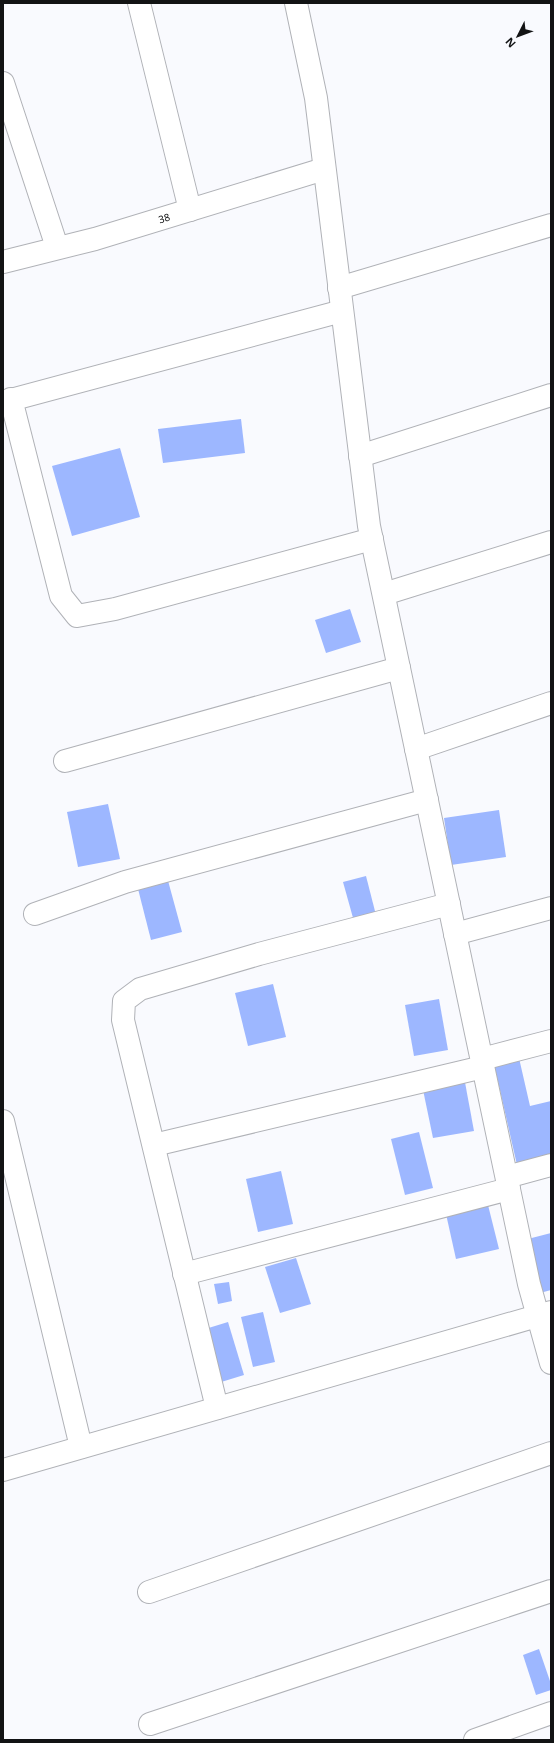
<svg xmlns="http://www.w3.org/2000/svg" width="554" height="1743" viewBox="0 0 554 1743" font-family="'Noto Sans',sans-serif">
<style>
.building{fill:#9db7ff}
.lines{fill:none;stroke-linecap:round;stroke-linejoin:round}
.street-casing{stroke:#b0b2b7;stroke-width:24}
.street{stroke:#fff;stroke-width:22}
.labels{text-anchor:middle;dominant-baseline:central;stroke-width:3.5;stroke-linejoin:round;paint-order:stroke}
.street-label{font-size:10px;fill:#121314;stroke:#f9fafe}
</style>
<rect width="100%" height="100%" fill="#f9fafe"/>
<g class="building">
<path d="M241,419l4,34 -82,10 -5,-34z"/>
<path d="M120,448l20,69 -68,19 -20,-70z"/>
<path d="M350,609l11,33 -35,11 -11,-33z"/>
<path d="M108,804l12,55 -42,8 -11,-55z"/>
<path d="M499,810l7,47 -55,8 -7,-47z"/>
<path d="M366,876l11,43 -22,6 -12,-43z"/>
<path d="M167,877l15,55 -31,8 -14,-55z"/>
<path d="M273,984l13,53 -38,9 -13,-53z"/>
<path d="M439,999l9,51 -34,6 -9,-51z"/>
<path d="M519,1058l11,48 21,-5v57l-34,7 -23,-101z"/>
<path d="M464,1077l10,54 -41,7 -11,-53z"/>
<path d="M419,1132l14,56 -28,7 -14,-56z"/>
<path d="M281,1171l12,53 -35,8 -12,-53z"/>
<path d="M488,1205l11,44 -43,10 -10,-45z"/>
<path d="M551,1233v57l-11,3 -16,-53z"/>
<path d="M296,1258l15,46 -31,9 -15,-46z"/>
<path d="M229,1282l3,19 -14,3 -4,-20z"/>
<path d="M263,1312l12,50 -22,5 -12,-50z"/>
<path d="M228,1322l16,53 -26,8 -16,-53z"/>
<path d="M539,1649l12,35v6l-15,5 -13,-40z"/>
</g>
<g class="lines">
<defs>
<g id="street">
<path d="M139,3l51,207"/>
<path d="M296,3l20,95 53,428 160,758 22,79"/>
<path d="M3,83l54,164"/>
<path id="s1" d="M3,262l92,-23 229,-70"/>
<path d="M339,288l212,-63"/>
<path d="M11,399l50,197 16,20 38,-7 257,-70"/>
<path d="M3,402l339,-91"/>
<path d="M360,456l191,-61"/>
<path d="M384,594l167,-52"/>
<path d="M416,749l135,-46"/>
<path d="M65,761l334,-93"/>
<path d="M35,914l90,-32 302,-82"/>
<path d="M455,934l96,-26"/>
<path d="M482,1059l69,-18"/>
<path d="M3,1121l78,326"/>
<path d="M154,1145l329,-78"/>
<path d="M507,1177l44,-12"/>
<path d="M184,1274l325,-85"/>
<path d="M217,1408l-94,-388 1,-19 16,-12 119,-35 190,-50"/>
<path d="M3,1470l548,-158"/>
<path d="M149,1592l402,-139"/>
<path d="M150,1724l401,-133"/>
<path d="M475,1740l76,-27"/>
</g>
</defs>
<use href="#street" class="street-casing"/>
<use href="#street" class="street"/>
</g>
<g class="labels">
<g class="street-label">
<text stroke="none"><textPath href="#s1" startOffset="167">38</textPath></text>
</g>
</g>
<rect width="554" height="1743" fill="none" stroke="#121314" stroke-width="8"/>
<g transform="translate(518 36) rotate(228)" stroke="#f9fafe" stroke-width="3" paint-order="stroke">
<path d="M0-3L7 15L0 10L-7 15Z" fill="#121314"/>
<text y="-6" font-size="11" font-weight="bold" text-anchor="middle" fill="#121314">N</text>
</g>
</svg>
